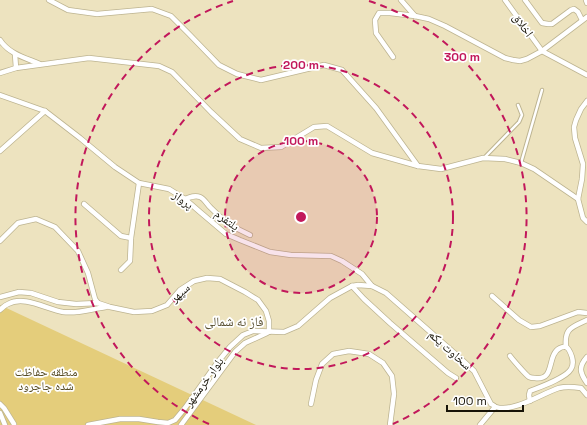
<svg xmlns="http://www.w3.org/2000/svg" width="587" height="425" viewBox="0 0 587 425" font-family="'Space Grotesk','Noto Naskh Arabic',sans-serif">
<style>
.green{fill:#e4cd7b}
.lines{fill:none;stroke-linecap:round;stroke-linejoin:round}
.service-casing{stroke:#bdb491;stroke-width:4.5}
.minor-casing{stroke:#bdb491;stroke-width:6}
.service{stroke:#fff;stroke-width:2.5}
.minor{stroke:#fff;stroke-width:4.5}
.ring{fill:none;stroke:#c2185b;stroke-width:2;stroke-dasharray:7 5}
.labels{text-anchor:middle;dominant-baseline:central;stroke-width:3.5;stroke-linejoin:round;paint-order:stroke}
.street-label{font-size:12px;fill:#171307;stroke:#fff}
.park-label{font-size:12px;fill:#564b23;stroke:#fff}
.neighbourhood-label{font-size:13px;fill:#595031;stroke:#fff}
.centre{fill:#c2185b;stroke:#fff;stroke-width:2}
.ring-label{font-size:12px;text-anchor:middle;font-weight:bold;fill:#c2185b;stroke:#fff;stroke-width:3.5;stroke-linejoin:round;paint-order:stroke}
</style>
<rect width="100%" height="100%" fill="#ede3bf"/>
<path class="green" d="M0,305l256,120h-256z"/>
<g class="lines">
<defs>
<g id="service">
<path d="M484,158l35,-36 3,-7 -4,-10"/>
<path d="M521,163l21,-73"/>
</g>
<g id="minor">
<path d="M49,0l19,10 29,4 55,-5 19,7 18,18 30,31 18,9 24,6 63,-15 18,5 34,38 42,58"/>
<path d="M401,0l14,16"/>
<path d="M505,0l37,51 45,24"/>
<path d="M525,0l17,23 6,1h4l19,-14 3,-1 4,3 4,8"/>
<path d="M586,0l1,3"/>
<path d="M0,40c9,14 26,18 40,24"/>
<path d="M15,54l1,14"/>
<path d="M393,57l-17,-24 -1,-13 4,-7h11l25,3 14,3 16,7 60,32 8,2 7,1 7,-2 15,-8 45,-34"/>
<path d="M0,73l16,-5 73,-10 70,8 13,6 39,40 29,27 21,9 20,-1 33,-20 13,-1 45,27 46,13 23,3 42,-11 22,1 16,4 13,6 44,30"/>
<path d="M0,95l45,16 35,27 35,29 24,16 30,6 16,10 15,13 26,22 14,6 30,12 21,3 40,1 11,5 20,13 10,12 14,7 74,65 14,13 17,33c1,0 4,3 5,3 17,6 47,-14 63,-19 8,-2 15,-1 22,0l6,7"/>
<path d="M587,101l-6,8 -5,11 -2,7 1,11 8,26 -1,15 -4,20 5,19 4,4"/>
<path d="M0,151l45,-40"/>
<path d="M185,199c5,-2 10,-4 15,-2 5,2 7,8 11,11 12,13 23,20 39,27"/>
<path d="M84,204l37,32 10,2"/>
<path d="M0,241l18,-18 18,-4 19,8 23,24 10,22 7,26 3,4"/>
<path d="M121,270l9,-9 1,-23 8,-55"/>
<path d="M352,286l12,13 26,24 58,50 8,5"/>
<path d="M492,296l27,24 12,7 9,-1 38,-14 9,1"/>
<path d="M0,297l19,-5 12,1 27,9 18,2 22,-1 12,4 24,5 18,-1 15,-6 13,-15 14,-9 13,-3 13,1 25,13 13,8 8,11 3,10v11"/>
<path d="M0,310c2,-2 5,-5 8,-6 16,-9 38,5 55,8 15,2 28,-3 43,-5"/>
<path d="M566,347c-2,-19 6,-20 21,-27"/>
<path d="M510,356c3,4 16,19 19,21 2,1 4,1 6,1 21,3 11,-23 25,-30 2,-1 4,-2 6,-1 3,1 5,7 6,10 1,4 1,9 -1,12 -5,9 -31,18 -41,22l-1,4 1,6"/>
<path d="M587,357c-9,10 -7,16 0,26"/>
<path d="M0,404l4,4 10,16v1"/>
<path d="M311,404l5,-24 6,-16 11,-10 16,-3 20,3 14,9 9,13 2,18 -4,31"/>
<path d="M0,413l5,12"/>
<path d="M88,425l32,-6h19l19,3 10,1 7,-3 10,-12 32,-45 13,-16 13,-12 10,-4 31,1 14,-6 32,-28 22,-12 6,-1 14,1"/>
<path d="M181,425l54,-73 10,-9 22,-10"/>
<path d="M480,425l15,-18"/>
</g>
</defs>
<use href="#service" class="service-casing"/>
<use href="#minor" class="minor-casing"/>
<use href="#service" class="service"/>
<use href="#minor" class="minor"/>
</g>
<circle cx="301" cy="217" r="76" fill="#c2185b" fill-opacity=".12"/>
<g class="ring">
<circle cx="301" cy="217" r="76"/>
<circle cx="301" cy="217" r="152"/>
<path d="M209 424A227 227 0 0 1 233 1M369 1A227 227 0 0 1 393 424"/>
</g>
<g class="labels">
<g class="street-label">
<text transform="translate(523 25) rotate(54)">اخلاق</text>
<text transform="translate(183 200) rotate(36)">پرواز</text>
<text transform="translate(227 220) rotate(36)">پلتفرم</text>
<text transform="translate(180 293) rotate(-41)">سپهر</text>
<text transform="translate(450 350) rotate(42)">سخاوت یکم</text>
<text transform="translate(204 382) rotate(-54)">بلوار خرمشهر</text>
</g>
<g class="park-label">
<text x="46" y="372">منطقه حفاظت<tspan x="46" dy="14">شده جاجرود</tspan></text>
</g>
<g class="neighbourhood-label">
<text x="234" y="321">فاز نه شمالی</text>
</g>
</g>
<circle cx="301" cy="217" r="6" class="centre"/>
<g class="ring-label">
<text x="462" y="61">300 m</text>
<text x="301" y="69">200 m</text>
<text x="301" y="145">100 m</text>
</g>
<path d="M447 405v6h76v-6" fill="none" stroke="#171307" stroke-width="2"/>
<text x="453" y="405" font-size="12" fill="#171307" stroke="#ffffff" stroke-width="3" paint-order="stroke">100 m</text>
</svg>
